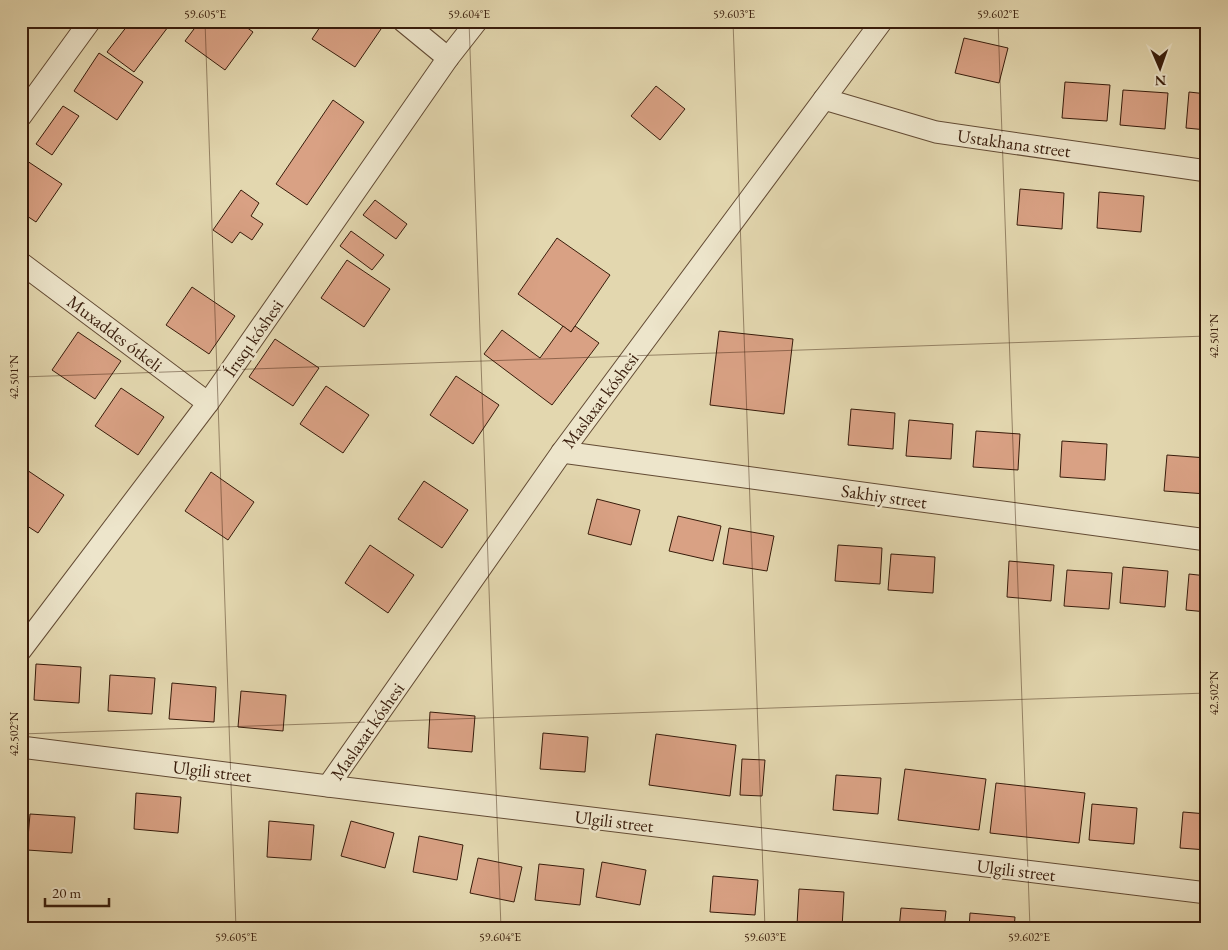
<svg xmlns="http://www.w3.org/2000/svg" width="1228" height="950" viewBox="0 0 1228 950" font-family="'EB Garamond',serif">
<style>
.building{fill:#d9a184;stroke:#381c0b}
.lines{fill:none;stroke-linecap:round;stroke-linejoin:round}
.street-casing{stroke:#634b34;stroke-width:23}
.street{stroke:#ede5cb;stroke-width:21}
.ticks{fill:none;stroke:#381c0b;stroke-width:1;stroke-opacity:0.45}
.labels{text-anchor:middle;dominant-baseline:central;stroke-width:5;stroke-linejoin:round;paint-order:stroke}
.street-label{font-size:18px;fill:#381c0b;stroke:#ede5cb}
.neatline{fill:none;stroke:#381c0b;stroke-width:2}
.ticks-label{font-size:12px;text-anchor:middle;fill:#381c0b}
</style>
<rect width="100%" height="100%" fill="#e3d7af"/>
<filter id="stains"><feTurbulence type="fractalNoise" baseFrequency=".004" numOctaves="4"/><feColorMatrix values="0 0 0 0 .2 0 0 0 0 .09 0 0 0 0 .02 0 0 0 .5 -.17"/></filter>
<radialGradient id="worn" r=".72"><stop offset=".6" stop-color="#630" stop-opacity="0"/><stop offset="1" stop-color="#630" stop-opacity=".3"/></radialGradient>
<g class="building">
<path d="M131,21h29l8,6 -34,45 -27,-20z"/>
<path d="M238,21l15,11 -28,38 -40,-29 15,-20z"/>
<path d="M324,21h45l12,8 -26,38 -43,-28z"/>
<path d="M964,38l44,10 -9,35 -44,-10z"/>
<path d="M99,53l44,29 -26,38 -43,-29z"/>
<path d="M1065,82l45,3 -3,36 -45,-3z"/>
<path d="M656,86l29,23 -25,31 -29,-24z"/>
<path d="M1123,90l45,3 -3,36 -45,-4z"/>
<path d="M1189,92l18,2v36l-21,-2z"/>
<path d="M333,100l31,22 -57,83 -31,-21z"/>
<path d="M63,106l16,10 -27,39 -16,-11z"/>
<path d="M21,157l41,27 -26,38 -15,-10z"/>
<path d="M1020,189l44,4 -2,36 -45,-4z"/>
<path d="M241,190l18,13 -8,13 12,8 -11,16 -12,-8 -8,11 -19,-13z"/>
<path d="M1099,192l45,4 -3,36 -44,-4z"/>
<path d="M375,200l32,24 -11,15 -33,-24z"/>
<path d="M351,231l33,24 -12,15 -32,-24z"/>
<path d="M557,238l53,37 -39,57 -53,-38z"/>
<path d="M347,260l43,29 -26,38 -43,-29z"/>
<path d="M192,287l43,29 -26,38 -43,-29z"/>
<path d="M563,326l8,6 4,-6 24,17 -47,62 -68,-51 18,-24 38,28z"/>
<path d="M719,331l74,8 -9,75 -74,-9z"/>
<path d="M78,332l43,29 -26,38 -43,-29z"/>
<path d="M275,339l44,29 -26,38 -44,-29z"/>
<path d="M456,376l43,29 -26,39 -43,-29z"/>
<path d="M326,386l43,29 -26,38 -43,-29z"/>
<path d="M121,388l43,29 -26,38 -43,-29z"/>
<path d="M851,409l44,4 -2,36 -45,-4z"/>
<path d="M909,420l44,4 -2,35 -45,-3z"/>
<path d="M976,431l44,3 -2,36 -45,-3z"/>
<path d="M1062,441l45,3 -2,36 -45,-3z"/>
<path d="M1167,455l40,3v36l-43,-3z"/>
<path d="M21,466l43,29 -26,38 -17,-11z"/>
<path d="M211,472l43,30 -26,38 -43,-29z"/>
<path d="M424,481l44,29 -26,38 -44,-29z"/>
<path d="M597,499l43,11 -9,35 -43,-11z"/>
<path d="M678,516l43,10 -8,35 -44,-10z"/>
<path d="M729,528l45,8 -7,35 -44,-7z"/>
<path d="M370,545l44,30 -26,38 -43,-30z"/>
<path d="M838,545l44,3 -2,36 -45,-3z"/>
<path d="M891,554l44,3 -2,36 -45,-3z"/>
<path d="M1009,561l45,4 -3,36 -44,-4z"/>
<path d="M1123,567l45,4 -3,36 -45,-4z"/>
<path d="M1067,570l45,3 -3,36 -45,-3z"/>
<path d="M1189,574l18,2v36l-21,-2z"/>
<path d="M36,664l45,3 -2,36 -45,-3z"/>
<path d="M110,675l45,3 -3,36 -44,-3z"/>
<path d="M172,683l44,4 -2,35 -45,-3z"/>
<path d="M241,691l45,4 -3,36 -45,-4z"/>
<path d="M430,712l45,4 -3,36 -44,-4z"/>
<path d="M543,733l45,4 -3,35 -45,-3z"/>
<path d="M656,734l80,11 -6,51 -81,-11z"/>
<path d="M742,759l23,1 -3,36 -22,-1z"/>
<path d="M905,769l81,10 -7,51 -81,-10z"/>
<path d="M836,775l45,3 -3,36 -45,-4z"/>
<path d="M996,783l89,10 -6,50 -89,-10z"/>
<path d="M136,793l45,4 -3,36 -44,-4z"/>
<path d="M1092,804l45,4 -3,36 -45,-4z"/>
<path d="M1183,812l24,2v36l-27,-2z"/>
<path d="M30,814l45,3 -3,36 -45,-3z"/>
<path d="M269,821l45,4 -3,35 -44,-3z"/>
<path d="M351,821l43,12 -9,35 -44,-12z"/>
<path d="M419,836l44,9 -6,35 -44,-8z"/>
<path d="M478,858l44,9 -8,35 -44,-9z"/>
<path d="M602,862l44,8 -6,35 -44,-8z"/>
<path d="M539,864l45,5 -4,36 -45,-5z"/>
<path d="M713,876l45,4 -3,35 -45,-3z"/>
<path d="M799,889l45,3 -2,36 -45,-3z"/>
<path d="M901,908l45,3 -2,18h-45z"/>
<path d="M970,913l45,4 -1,12h-45z"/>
</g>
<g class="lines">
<defs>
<g id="street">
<path d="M403,21l45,37"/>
<path d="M824,99l112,33 271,39"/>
<path d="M21,116l69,-95"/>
<path d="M21,263l187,140"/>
<path d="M562,452l645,88"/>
<path d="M21,650l187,-247 240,-345 29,-37"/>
<path d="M21,747l307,39 879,107"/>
<path d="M328,786l234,-334 320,-431"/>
</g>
</defs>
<use href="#street" class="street-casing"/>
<use href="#street" class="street"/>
</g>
<path class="ticks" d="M205,21l31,908M469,21l32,908M733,21l32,908M998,21l32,908M21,377l1186,-41M21,734l1186,-41"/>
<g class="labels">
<g class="street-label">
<text transform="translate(1014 143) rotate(8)">Ustakhana street</text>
<text transform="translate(115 333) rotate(37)">Muxaddes ótkeli</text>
<text transform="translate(253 338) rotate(-55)">Írısqı kóshesi</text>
<text transform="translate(600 400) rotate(-53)">Maslaxat kóshesi</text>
<text transform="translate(884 496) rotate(8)">Sakhiy street</text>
<text transform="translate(367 731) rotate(-55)">Maslaxat kóshesi</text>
<text transform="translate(212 771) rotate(7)">Ulgili street</text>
<text transform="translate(614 821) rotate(7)">Ulgili street</text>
<text transform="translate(1016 870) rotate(7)">Ulgili street</text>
</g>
</g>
<rect width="1228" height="950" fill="none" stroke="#e3d7af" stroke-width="55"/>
<g transform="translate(1160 68) rotate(178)" stroke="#ede5cb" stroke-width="4" paint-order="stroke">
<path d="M0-4L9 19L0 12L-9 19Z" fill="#381c0b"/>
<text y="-8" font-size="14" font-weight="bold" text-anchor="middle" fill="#381c0b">N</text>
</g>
<path d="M45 898v8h64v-8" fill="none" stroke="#381c0b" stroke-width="2.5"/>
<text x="52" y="898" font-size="15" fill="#381c0b" stroke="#ede5cb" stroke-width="4" paint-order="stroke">20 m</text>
<rect x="28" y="28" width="1172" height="894" class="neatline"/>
<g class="ticks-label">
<text x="205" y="18">59.605°E</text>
<text x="469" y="18">59.604°E</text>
<text x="734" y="18">59.603°E</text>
<text x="998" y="18">59.602°E</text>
<text transform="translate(1214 336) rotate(-90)" y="4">42.501°N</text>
<text transform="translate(14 377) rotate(-90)" y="4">42.501°N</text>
<text transform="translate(1214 693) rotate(-90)" y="4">42.502°N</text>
<text transform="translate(14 734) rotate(-90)" y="4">42.502°N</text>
<text x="236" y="941">59.605°E</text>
<text x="500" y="941">59.604°E</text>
<text x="765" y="941">59.603°E</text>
<text x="1029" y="941">59.602°E</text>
</g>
<rect width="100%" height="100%" filter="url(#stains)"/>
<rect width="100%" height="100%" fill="url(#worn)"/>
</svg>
